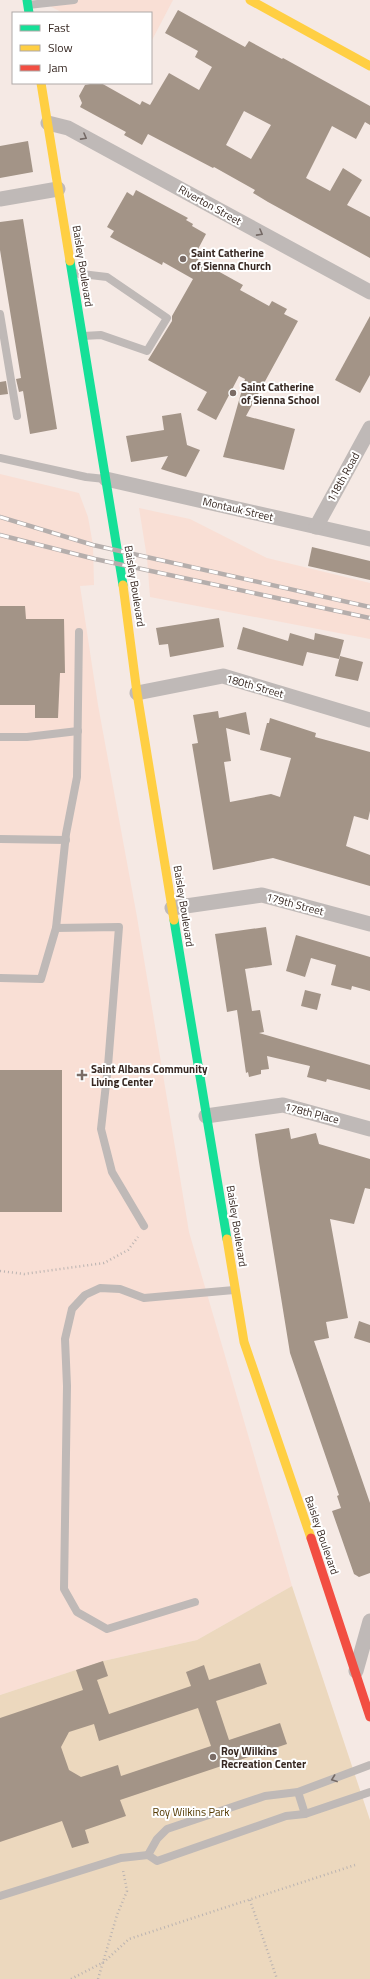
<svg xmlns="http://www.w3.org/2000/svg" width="370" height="1979" viewBox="0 0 370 1979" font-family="'Titillium Web',sans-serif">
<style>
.built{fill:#f9dfd5}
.green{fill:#ecd8be}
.building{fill:#a39487;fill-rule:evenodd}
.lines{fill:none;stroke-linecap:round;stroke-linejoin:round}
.path{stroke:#bab3b1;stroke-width:2.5;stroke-dasharray:1 3;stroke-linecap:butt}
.lane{stroke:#bfb9b7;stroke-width:8}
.street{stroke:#bfb9b7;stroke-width:15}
.fast{stroke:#16e098;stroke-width:9}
.slow{stroke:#ffcf43;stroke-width:9}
.jam{stroke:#f24e42;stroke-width:9}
.rail-casing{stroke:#b5aeac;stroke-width:4.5}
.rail{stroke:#fff;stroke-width:3;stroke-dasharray:9;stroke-linecap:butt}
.oneway{stroke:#746965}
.poi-dot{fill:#7a6c66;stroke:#fff;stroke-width:1.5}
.labels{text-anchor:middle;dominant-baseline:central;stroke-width:4;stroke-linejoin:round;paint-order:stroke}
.street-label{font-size:11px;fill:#372822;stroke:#fff}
.poi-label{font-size:11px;font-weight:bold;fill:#372822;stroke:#fff;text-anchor:start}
.park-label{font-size:11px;fill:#523801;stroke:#fff}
</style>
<rect width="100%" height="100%" fill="#f5e9e4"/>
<g class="built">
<path d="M45,0h128l-22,42v-29h-88l-17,-9z"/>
<path d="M0,474l79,19 9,24 5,28 1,40 -14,1 18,119 39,212 52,315 103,354 -95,54 -94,21 -103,34z"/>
<path d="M139,508l51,11 77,39 103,25v56l-220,-42 -3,-39z"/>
</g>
<path class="green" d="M292,1586l78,234v159h-370v-284l103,-34 94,-21z"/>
<g class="building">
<path d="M178,10l67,37 4,-6 33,18 1,-1 87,48v19l-5,-3 -9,17 -24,-13 -26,52 24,13 13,-23 19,12 -15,25 23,12v41l-102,-56 -15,-9 2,-3 -41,-23 -1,1 -65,-34 -6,11 -18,-10 2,-3 -46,-25 2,-4 -3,-7 6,-11 10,-2h6l39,22 2,-4 8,4 19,-32 30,17 13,-23 -17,-10 3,-6 -33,-18zM244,111l27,14 -20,34 -25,-14z"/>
<path d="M28,141l5,31 -33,6v-32z"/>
<path d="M136,190l52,28 -2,2 7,4 -1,2 14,8 -9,17 5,2 -4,7 45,25 -3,5 29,16 3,-5 15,8 -3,5 14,7 -52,95 49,13 -11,41 -61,-13 22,-78 -6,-3 -23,44 -19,-10 10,-18 -59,-32 24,-39v-5l21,-37 -30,-17 -1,3 -52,-28 4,-6 -7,-4 20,-35 6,4z"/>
<path d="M23,219l34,210 -27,5 -7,-43 -4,1 -3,-13 5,-1 -21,-128v-28z"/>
<path d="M370,316v59l-10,18 -25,-13z"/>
<path d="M6,381l2,13 -8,1v-13z"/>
<path d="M181,413l6,32 13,5 -14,27 -25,-8 7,-13 -37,6 -5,-26 38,-6 -2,-14z"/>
<path d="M312,547l58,14v19l-62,-14z"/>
<path d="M0,606h25l1,13h38l1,54h-5l-2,45h-23v-13h-35z"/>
<path d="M219,618l5,29 -54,10 -2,-13 -9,1 -3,-17z"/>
<path d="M243,627l45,14 2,-8 24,7 1,-7 29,7 -5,19 -32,-7 -4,14 -66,-17z"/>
<path d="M340,656l23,6 -5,19 -23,-5z"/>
<path d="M218,711l1,7 27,-6 4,23 -24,-7 5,33 -7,1 6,40 41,-8 9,3 11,-39 -31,-8 7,-27h2l1,-5 46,15 -1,4 55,15v59l-2,9 -14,-4 -8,30 24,9v31l-97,-28 -60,12 -21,-126 6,-1 -5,-28z"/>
<path d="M266,927l6,38 -27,4 7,42 8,-1 4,22 -5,1 111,32v25l-43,-11 -1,3 -19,-5 3,-11 -43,-10 2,13 -8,1v4l-12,3 -1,-5 -2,1 -9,-63 -10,2 -12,-78z"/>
<path d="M296,935l74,22v34l-18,-5 -1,4 -20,-5 5,-20 -25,-7 -6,19 -19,-6z"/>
<path d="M305,990l16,4 -4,16 -16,-4z"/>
<rect x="0" y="1070" width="62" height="142"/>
<path d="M289,1128l2,11 25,-6 3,11 51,15v30l-5,-1 -11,36 -24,-5 18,99 -22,4 3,16 -15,3 56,162v70l-11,4 -5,-3 -22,-63 9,-3 -4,-12 2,-1 -49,-142 -31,-191 -4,-28z"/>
<path d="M359,1321l11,4v18l-16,-5z"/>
<path d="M103,1661l5,15 -11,4 12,34 82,-28 -5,-14 18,-7 5,15 51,-17 7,21 -51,17 13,39 51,-17 7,21 -167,56 6,16 -41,14 4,13 -17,5 -10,-27 -62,21v-124l83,-28 -7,-20zM198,1708l13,38 -90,30 -3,-11 -37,12 -12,-7 -8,-23 8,-15 25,-8 5,17z"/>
</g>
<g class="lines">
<g class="path">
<path d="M0,1271l24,3 80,-11 24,-13 10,-13"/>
<path d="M250,1900l27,79"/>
<path d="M71,1979l33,-17 25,-23 226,-74"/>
<path d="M98,1979l19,-64 10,-24 -4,-21"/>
</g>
<g class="lane">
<path d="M28,5l46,-5"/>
<path d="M73,273l34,4 60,41 -20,33 -46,-16 -18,1"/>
<path d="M0,314l17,102"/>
<path d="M0,458l86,19 19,2"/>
<path d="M79,632l-2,145 -11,57 -10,94 63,-1 -11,139 -7,63 11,43 32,54"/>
<path d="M0,737h27l51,-6"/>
<path d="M0,839l66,1"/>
<path d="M0,978l41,1 15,-51"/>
<path d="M195,1602l-88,27 -30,-17 -13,-23 3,-203 -2,-47 7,-30 13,-14 15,-7 20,1 24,9 90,-8"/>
<path d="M298,1792l7,22"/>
<path d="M148,1855l9,-16 10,-10 98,-33 33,-4 72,-27"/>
<path d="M0,1896l121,-38 27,-3 9,6 129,-45 19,-2 65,-22"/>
</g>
<g class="street">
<path d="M48,123l20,5 302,164"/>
<path d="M0,199l58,-10"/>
<path d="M106,479l264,60"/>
<path d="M316,527l54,-99"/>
<path d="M137,693l86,-17 147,44"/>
<path d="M172,908l90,-13 108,29"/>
<path d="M206,1116l77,-11 87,24"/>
<path d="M356,1671l14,-50"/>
</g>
<g class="fast">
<path d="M27,0l2,13"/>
<path d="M70,261l53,324"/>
<path d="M174,920l53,319"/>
</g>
<g class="slow">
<path d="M250,0l120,66"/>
<path d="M41,83l29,178"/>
<path d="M123,585l14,108 37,227"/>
<path d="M227,1239l17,103 67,196"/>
</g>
<path class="jam" d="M311,1538l59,179"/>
<defs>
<g id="rail">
<path d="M0,517l93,28 277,62"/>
<path d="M0,535l95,24 275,59"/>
</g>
</defs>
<use href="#rail" class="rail-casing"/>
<use href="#rail" class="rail"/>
</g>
<defs><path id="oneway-chevron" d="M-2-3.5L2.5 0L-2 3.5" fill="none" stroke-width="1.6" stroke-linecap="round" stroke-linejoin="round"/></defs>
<g class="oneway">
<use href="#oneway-chevron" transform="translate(84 137) rotate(29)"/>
<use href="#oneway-chevron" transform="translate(260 233) rotate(29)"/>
<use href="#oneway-chevron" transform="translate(334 1779) rotate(160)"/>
</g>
<g class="poi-dot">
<circle cx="183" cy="259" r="4"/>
<circle cx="233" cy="393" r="4"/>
<path d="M80 1069h4v4h4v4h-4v4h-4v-4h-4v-4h4z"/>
<circle cx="213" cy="1757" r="4"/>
</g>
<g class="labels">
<g class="street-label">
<text transform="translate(210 205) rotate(29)">Riverton Street</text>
<text transform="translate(83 266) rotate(81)">Baisley Boulevard</text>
<text transform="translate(343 477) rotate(-61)">118th Road</text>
<text transform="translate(238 509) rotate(13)">Montauk Street</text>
<text transform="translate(135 586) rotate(81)">Baisley Boulevard</text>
<text transform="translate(255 686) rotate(16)">180th Street</text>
<text transform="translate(295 904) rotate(15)">179th Street</text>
<text transform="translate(184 906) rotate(81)">Baisley Boulevard</text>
<text transform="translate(312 1113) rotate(14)">178th Place</text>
<text transform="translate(237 1226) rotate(81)">Baisley Boulevard</text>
<text transform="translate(322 1535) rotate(71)">Baisley Boulevard</text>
</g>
<g class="poi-label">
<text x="191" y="253">Saint Catherine<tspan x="191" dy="13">of Sienna Church</tspan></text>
<text x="241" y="387">Saint Catherine<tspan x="241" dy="13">of Sienna School</tspan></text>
<text x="91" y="1069">Saint Albans Community<tspan x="91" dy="13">Living Center</tspan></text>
<text x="221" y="1751">Roy Wilkins<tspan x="221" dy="13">Recreation Center</tspan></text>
</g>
<g class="park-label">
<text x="191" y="1812">Roy Wilkins Park</text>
</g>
</g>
<rect x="12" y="12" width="140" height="72" fill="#ffffff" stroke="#afa9a7"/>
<rect x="20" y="25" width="20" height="6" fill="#16e098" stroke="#afa9a7"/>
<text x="48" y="32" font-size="12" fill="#372822">Fast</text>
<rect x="20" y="45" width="20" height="6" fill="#ffcf43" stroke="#afa9a7"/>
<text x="48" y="52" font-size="12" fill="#372822">Slow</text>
<rect x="20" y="65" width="20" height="6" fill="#f24e42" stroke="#afa9a7"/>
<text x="48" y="72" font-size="12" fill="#372822">Jam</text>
</svg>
